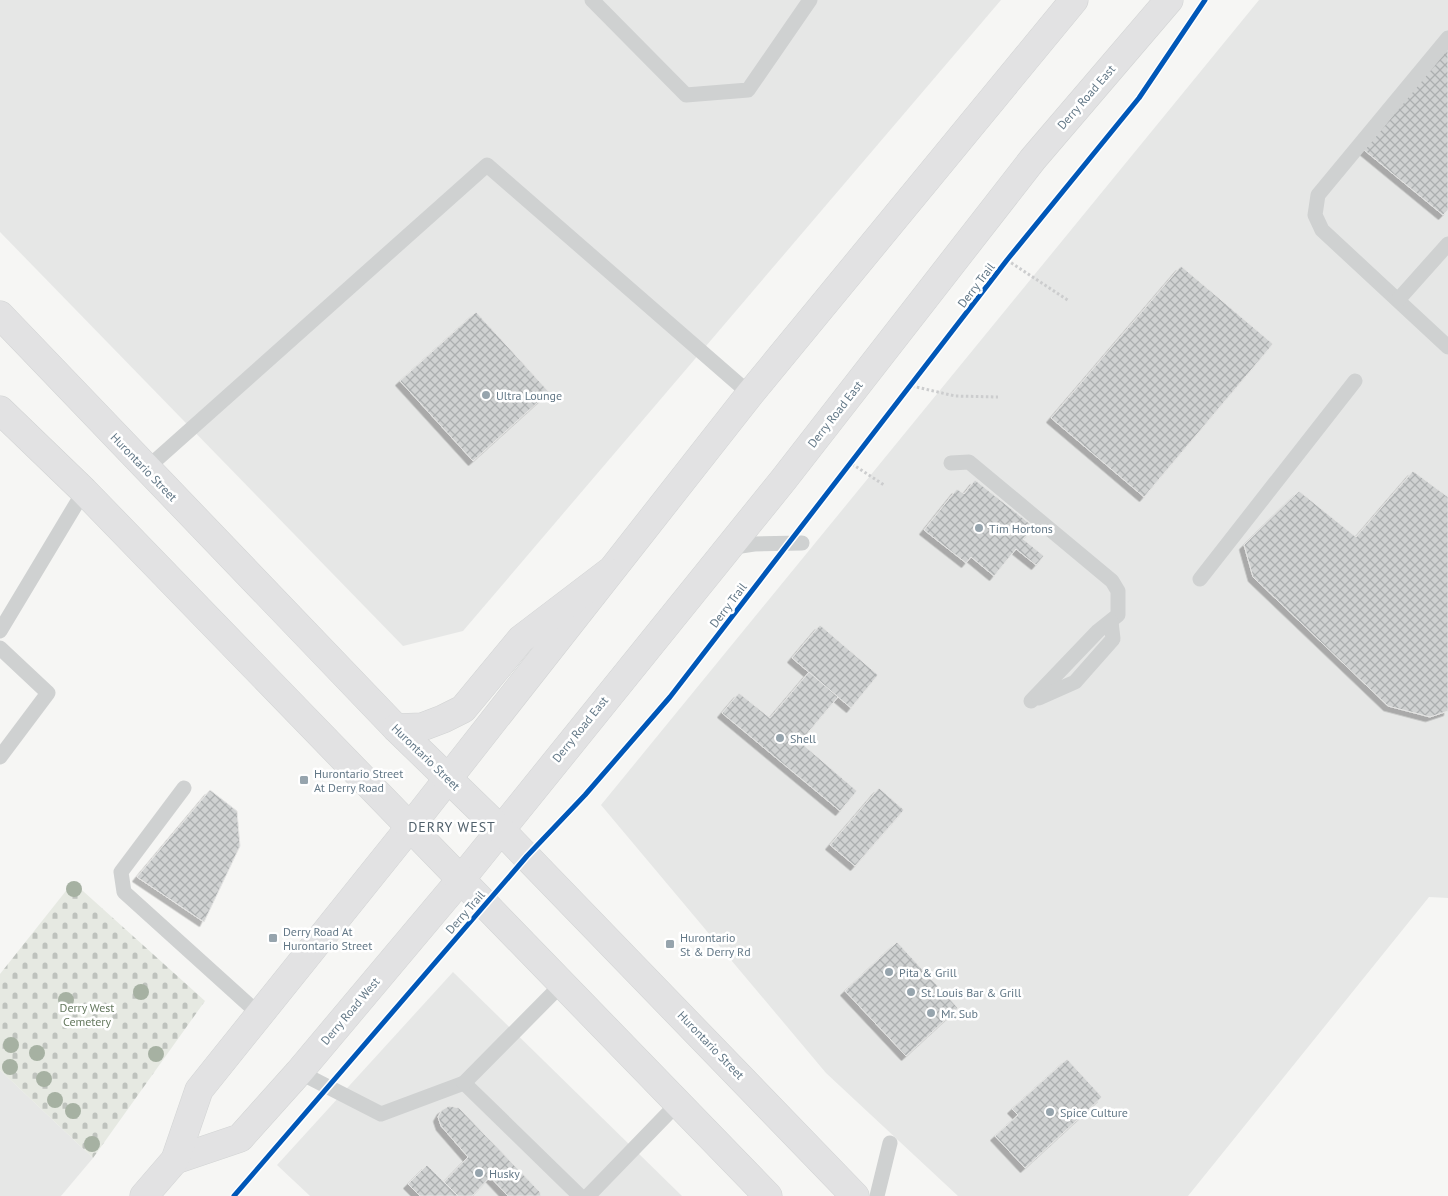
<svg xmlns="http://www.w3.org/2000/svg" width="1448" height="1196" viewBox="0 0 1448 1196" font-family="'PT Sans',sans-serif">
<style>
.built{fill:#e6e7e6}
.cemetery{fill:url(#cemetery-stones)}
.building{fill:url(#building-cross-hatch);stroke:#e5e5e4;filter:url(#shadow)}
.lines{fill:none;stroke-linecap:round;stroke-linejoin:round}
.secondary-casing{stroke:#d2d4d4;stroke-width:29}
.primary-casing{stroke:#d1d3d3;stroke-width:29}
.path{stroke:#cccdce;stroke-width:3;stroke-dasharray:2.5 2.5;stroke-linecap:butt}
.lane{stroke:#cfd1d1;stroke-width:15}
.secondary{stroke:#e2e2e3;stroke-width:28}
.primary{stroke:#e2e2e3;stroke-width:28}
.cycleway-casing{stroke:#fff;stroke-width:8}
.cycleway{stroke:#0057b8;stroke-width:5}
.tree{fill:#a6b1a2}
.poi-dot{fill:#96a4ad;stroke:#fff;stroke-width:2}
.labels{text-anchor:middle;dominant-baseline:central;stroke-width:5;stroke-linejoin:round;paint-order:stroke}
.street-label{font-size:12px;fill:#637887;stroke:#fff}
.poi-label{font-size:12px;fill:#637887;stroke:#fff;text-anchor:start}
.park-label{font-size:12px;fill:#65795e;stroke:#fff}
.neighbourhood-label{font-size:14px;letter-spacing:1px;fill:#51616c;stroke:#fff}
</style>
<defs>
<pattern id="cemetery-stones" width="16" height="16" patternUnits="userSpaceOnUse" patternTransform="scale(1.25)"><rect width="16" height="16" fill="#e6e9e2"/><path d="M2 7V4a2 2 0 0 1 4 0v3zM10 15v-3a2 2 0 0 1 4 0v3z" fill="#bec2bd"/></pattern>
<pattern id="building-cross-hatch" width="8" height="8" patternUnits="userSpaceOnUse" patternTransform="scale(1.25)"><rect width="8" height="8" fill="#d0d2d2"/><path d="M0 0l8 8M0 8l8-8" fill="none" stroke="#acafb0"/></pattern>
<filter id="shadow"><feDropShadow dx="-4.5" dy="4.5" stdDeviation="0" flood-color="#0004"/></filter>
</defs>
<rect width="100%" height="100%" fill="#f6f6f4"/>
<g class="built">
<path d="M0,0h1001l-538,631 -60,15 -403,-414z"/>
<path d="M1259,0h189v898l-19,-1 -241,299h-230l-132,-123 -225,-268z"/>
<path d="M453,972l229,224h-372l-33,-31z"/>
<path d="M0,1070l93,88 -32,38h-61z"/>
</g>
<path class="cemetery" d="M73,882l132,119 -112,157 -93,-88v-96z"/>
<g class="building">
<path d="M1448,48v162l-5,5 -79,-65z"/>
<path d="M1181,266l92,78 -129,153 -93,-79z"/>
<path d="M476,312l73,80 -76,69 -73,-80z"/>
<path d="M1413,471l35,26v214l-18,6 -42,-11 -135,-129 -9,-32 55,-54 57,46z"/>
<path d="M975,480l59,47 -11,12 21,17 -8,9 -20,-16 -22,27 -23,-19 -5,6 -42,-33 33,-41 7,5z"/>
<path d="M820,625l58,50 -27,33 -59,-50z"/>
<path d="M809,672l29,25 -38,45 57,49 -17,20 -118,-98 17,-20 31,25z"/>
<path d="M879,788l25,22 -49,56 -25,-21z"/>
<path d="M210,790l27,21 3,35 -36,76 -67,-45z"/>
<path d="M897,942l61,66 -52,48 -61,-65z"/>
<path d="M1067,1059l35,38 -77,71 -30,-32 23,-21 -6,-6z"/>
<path d="M449,1106l10,2 81,84 1,4h-33l-18,-19 -18,19h-14l-14,-14 24,-25 -27,-31 -3,-9 4,-7z"/>
<path d="M427,1165l31,31h-38l-12,-12z"/>
</g>
<g class="lines">
<defs>
<g id="secondary">
<path d="M175,1160l65,-22 59,-66 163,-194 322,-399 249,-320 136,-159"/>
<path d="M144,1196l31,-36 24,-70 211,-263 340,-433 324,-394"/>
</g>
<g id="primary">
<path d="M0,315l396,413 104,101 355,367"/>
<path d="M0,410l84,81 684,705"/>
<path d="M396,728l26,-1 21,-8 20,-10 58,-70 88,-67"/>
</g>
</defs>
<use href="#secondary" class="secondary-casing"/>
<use href="#primary" class="primary-casing"/>
<g class="path">
<path d="M1007,260l62,41"/>
<path d="M912,386l43,10 43,1"/>
<path d="M852,464l32,21"/>
</g>
<g class="lane">
<path d="M592,0l94,95 62,-5 62,-90"/>
<path d="M1448,38l-130,157 -3,20 7,15 126,117"/>
<path d="M1398,300l50,-56"/>
<path d="M951,463l18,-1 143,119 6,10v24l-20,16 -67,70"/>
<path d="M146,469l341,-304 263,229"/>
<path d="M728,548l26,-4 48,-1"/>
<path d="M1200,579l155,-198"/>
<path d="M0,631l84,-140"/>
<path d="M0,648l48,45 -48,64"/>
<path d="M1039,698l36,-16 38,-43 -2,-17"/>
<path d="M184,788l-63,84 3,20 135,122"/>
<path d="M299,1072l82,42 83,-31 116,113"/>
<path d="M464,1083l99,-100"/>
<path d="M588,1196l90,-93"/>
<path d="M877,1196l13,-53"/>
</g>
<use href="#secondary" class="secondary"/>
<use href="#primary" class="primary"/>
<defs>
<path id="cycleway" d="M234,1196l293,-340 58,-61 85,-98 337,-437 132,-162 66,-98"/>
</defs>
<use href="#cycleway" class="cycleway-casing"/>
<use href="#cycleway" class="cycleway"/>
</g>
<g class="tree">
<circle cx="74" cy="889" r="8"/>
<circle cx="141" cy="992" r="8"/>
<circle cx="66" cy="1000" r="8"/>
<circle cx="11" cy="1045" r="8"/>
<circle cx="37" cy="1053" r="8"/>
<circle cx="156" cy="1054" r="8"/>
<circle cx="10" cy="1067" r="8"/>
<circle cx="44" cy="1079" r="8"/>
<circle cx="55" cy="1100" r="8"/>
<circle cx="73" cy="1111" r="8"/>
<circle cx="92" cy="1144" r="8"/>
</g>
<g class="poi-dot">
<circle cx="486" cy="395" r="5"/>
<circle cx="979" cy="528" r="5"/>
<circle cx="780" cy="738" r="5"/>
<rect x="299" y="775" width="10" height="10" rx="2.5"/>
<rect x="268" y="933" width="10" height="10" rx="2.5"/>
<rect x="665" y="939" width="10" height="10" rx="2.5"/>
<circle cx="889" cy="972" r="5"/>
<circle cx="911" cy="992" r="5"/>
<circle cx="931" cy="1013" r="5"/>
<circle cx="1050" cy="1112" r="5"/>
<circle cx="479" cy="1173" r="5"/>
</g>
<g class="labels">
<g class="street-label">
<text transform="translate(1086 97) rotate(-49)">Derry Road East</text>
<text transform="translate(976 285) rotate(-53)">Derry Trail</text>
<text transform="translate(835 414) rotate(-52)">Derry Road East</text>
<text transform="translate(144 467) rotate(46)">Hurontario Street</text>
<text transform="translate(728 605) rotate(-53)">Derry Trail</text>
<text transform="translate(580 729) rotate(-51)">Derry Road East</text>
<text transform="translate(426 757) rotate(44)">Hurontario Street</text>
<text transform="translate(465 912) rotate(-49)">Derry Trail</text>
<text transform="translate(350 1011) rotate(-50)">Derry Road West</text>
<text transform="translate(711 1045) rotate(46)">Hurontario Street</text>
</g>
<g class="poi-label">
<text x="496" y="395">Ultra Lounge</text>
<text x="989" y="528">Tim Hortons</text>
<text x="790" y="738">Shell</text>
<text x="314" y="773">Hurontario Street<tspan x="314" dy="14">At Derry Road</tspan></text>
<text x="283" y="931">Derry Road At<tspan x="283" dy="14">Hurontario Street</tspan></text>
<text x="680" y="937">Hurontario<tspan x="680" dy="14">St &amp; Derry Rd</tspan></text>
<text x="899" y="972">Pita &amp; Grill</text>
<text x="921" y="992">St. Louis Bar &amp; Grill</text>
<text x="941" y="1013">Mr. Sub</text>
<text x="1060" y="1112">Spice Culture</text>
<text x="489" y="1173">Husky</text>
</g>
<g class="park-label">
<text x="87" y="1007">Derry West<tspan x="87" dy="14">Cemetery</tspan></text>
</g>
<g class="neighbourhood-label">
<text x="452" y="827">DERRY WEST</text>
</g>
</g>
</svg>
